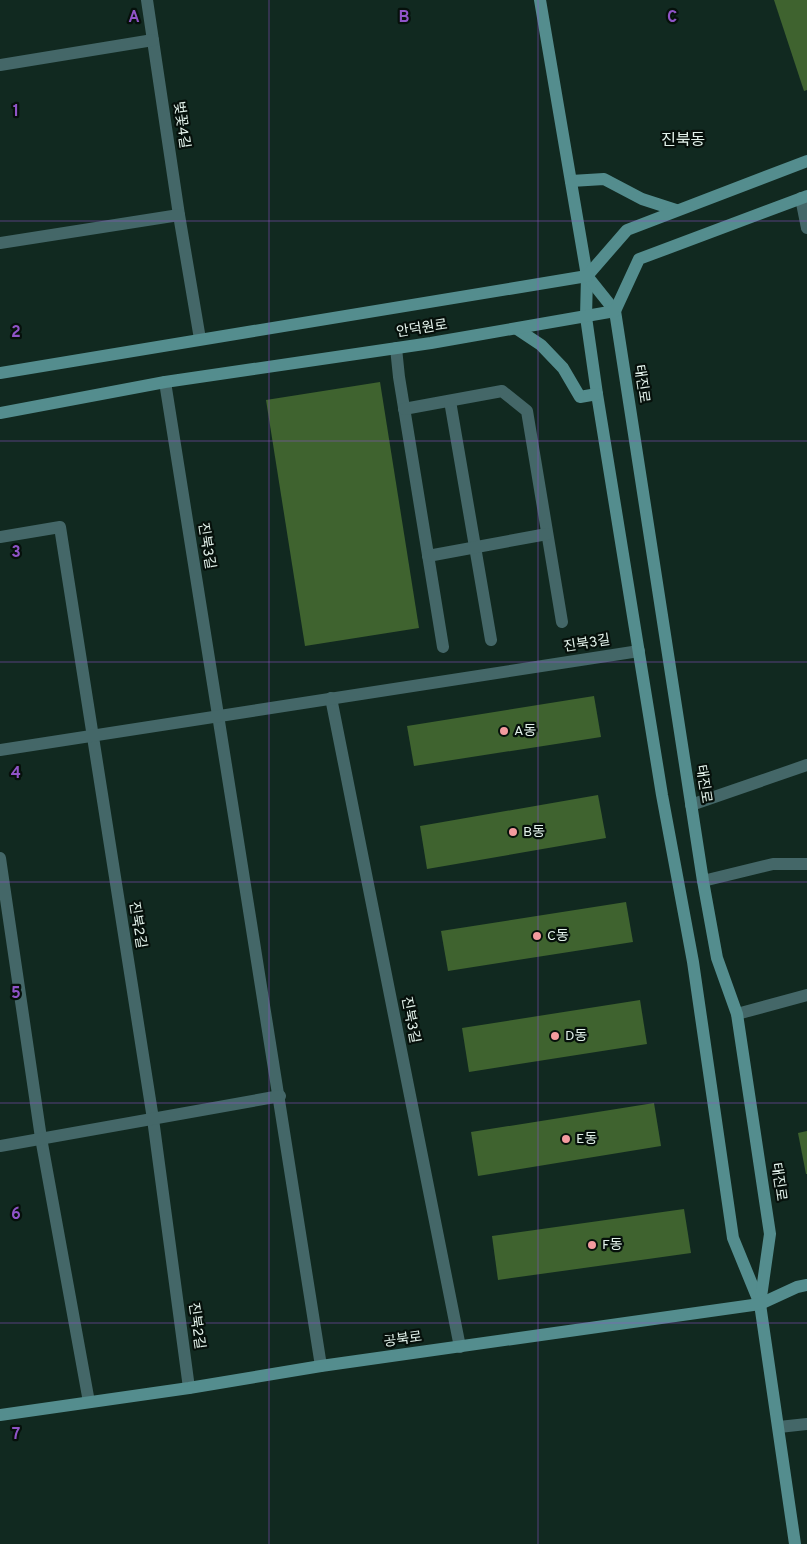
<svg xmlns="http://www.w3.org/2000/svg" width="807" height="1544" viewBox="0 0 807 1544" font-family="Overpass,'Noto Sans KR',sans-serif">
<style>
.building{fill:#3f632f}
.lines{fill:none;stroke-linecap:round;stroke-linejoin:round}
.lane{stroke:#446768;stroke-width:12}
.street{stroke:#446768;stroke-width:12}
.secondary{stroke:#548d8e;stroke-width:12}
.grid{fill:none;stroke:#9054c8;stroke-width:1;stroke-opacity:0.55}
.poi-dot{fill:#f49b9f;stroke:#06100b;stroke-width:2}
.labels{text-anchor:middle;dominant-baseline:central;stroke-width:4.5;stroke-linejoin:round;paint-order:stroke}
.street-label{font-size:14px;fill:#e3f2eb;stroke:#06100b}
.poi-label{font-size:14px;fill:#e3f2eb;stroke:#06100b;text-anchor:start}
.quarter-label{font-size:16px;fill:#e3f2eb;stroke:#06100b}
.grid-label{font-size:16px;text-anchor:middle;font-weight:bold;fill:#9054c8;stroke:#06100b;stroke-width:4.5;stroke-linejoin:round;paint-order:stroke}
</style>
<rect width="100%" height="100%" fill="#112920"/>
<g class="building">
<path d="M774,0h33v90l-3,1z"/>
<path d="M380,382l39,246 -114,18 -39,-246z"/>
<path d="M594,696l7,41 -187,29 -7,-40z"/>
<path d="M598,795l8,43 -179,31 -7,-43z"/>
<path d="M626,902l7,40 -185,29 -7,-40z"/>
<path d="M640,1000l7,44 -178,28 -7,-44z"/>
<path d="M654,1103l7,43 -183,30 -7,-44z"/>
<path d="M807,1131v43h-1l-8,-41z"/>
<path d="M684,1209l7,44 -193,27 -6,-44z"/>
</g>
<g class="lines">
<g class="lane">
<path d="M396,348l3,29 44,270"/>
<path d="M450,401l41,239"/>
<path d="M404,409l98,-18 25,20 35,211"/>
<path d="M428,556l119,-22"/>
<path d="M703,881l70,-17h34"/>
<path d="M737,1014l70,-19"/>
</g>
<g class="street">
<path d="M147,0l32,215 21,124"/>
<path d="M0,65l153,-25"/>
<path d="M801,198l6,30"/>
<path d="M0,243l179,-28"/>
<path d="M165,382c51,328 106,656 156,984"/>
<path d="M0,537l60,-10 93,592 36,269"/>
<path d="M331,698l129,649"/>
<path d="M0,750l639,-99"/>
<path d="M691,805l116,-40"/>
<path d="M0,858l41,280 48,264"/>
<path d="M0,1146l280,-50"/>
<path d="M779,1427l28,-3"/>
</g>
<g class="secondary">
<path d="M540,0l47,276 -1,41 11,77 65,401 31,167 40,276 27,66 35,240"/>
<path d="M571,181l33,-2 38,20 34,11"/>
<path d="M587,276l28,35 88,570 14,77 20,56 33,220 -10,70"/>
<path d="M517,329l24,16 22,23 17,29 17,-3"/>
<path d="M0,373l587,-97 40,-46 180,-69"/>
<path d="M0,413l165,-31 266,-39 184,-32 24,-52 168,-63"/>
<path d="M0,1415l189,-27 132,-22 439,-62 37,-17 10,-2"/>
</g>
</g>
<path class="grid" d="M269,0v1544M538,0v1544M0,221h807M0,441h807M0,662h807M0,882h807M0,1103h807M0,1323h807"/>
<g class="poi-dot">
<circle cx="504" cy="731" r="5"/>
<circle cx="513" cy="832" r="5"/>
<circle cx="537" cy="936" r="5"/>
<circle cx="555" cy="1036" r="5"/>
<circle cx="566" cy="1139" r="5"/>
<circle cx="592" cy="1245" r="5"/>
</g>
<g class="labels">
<g class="street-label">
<text transform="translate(181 125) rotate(82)">벚꽃4길</text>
<text transform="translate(422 329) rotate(-9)">안덕원로</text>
<text transform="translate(641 384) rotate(82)">태진로</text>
<text transform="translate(206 546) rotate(81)">진북3길</text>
<text transform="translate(587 644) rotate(-9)">진북3길</text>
<text transform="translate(703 784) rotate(81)">태진로</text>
<text transform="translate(137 925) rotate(81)">진북2길</text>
<text transform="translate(410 1020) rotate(79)">진북3길</text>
<text transform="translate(778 1182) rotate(82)">태진로</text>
<text transform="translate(196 1326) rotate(82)">진북2길</text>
<text transform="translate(403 1340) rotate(-8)">공북로</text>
</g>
<g class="poi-label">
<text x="514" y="731">A동</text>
<text x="523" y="832">B동</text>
<text x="547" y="936">C동</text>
<text x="565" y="1036">D동</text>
<text x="576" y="1139">E동</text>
<text x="602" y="1245">F동</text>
</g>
<g class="quarter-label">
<text x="683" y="141">진북동</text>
</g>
</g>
<g class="grid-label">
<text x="134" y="22">A</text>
<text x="404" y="22">B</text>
<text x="672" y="22">C</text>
<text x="16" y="116">1</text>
<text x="16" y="337">2</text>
<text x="16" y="557">3</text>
<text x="16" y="778">4</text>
<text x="16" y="998">5</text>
<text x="16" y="1219">6</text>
<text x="16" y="1439">7</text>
</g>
</svg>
